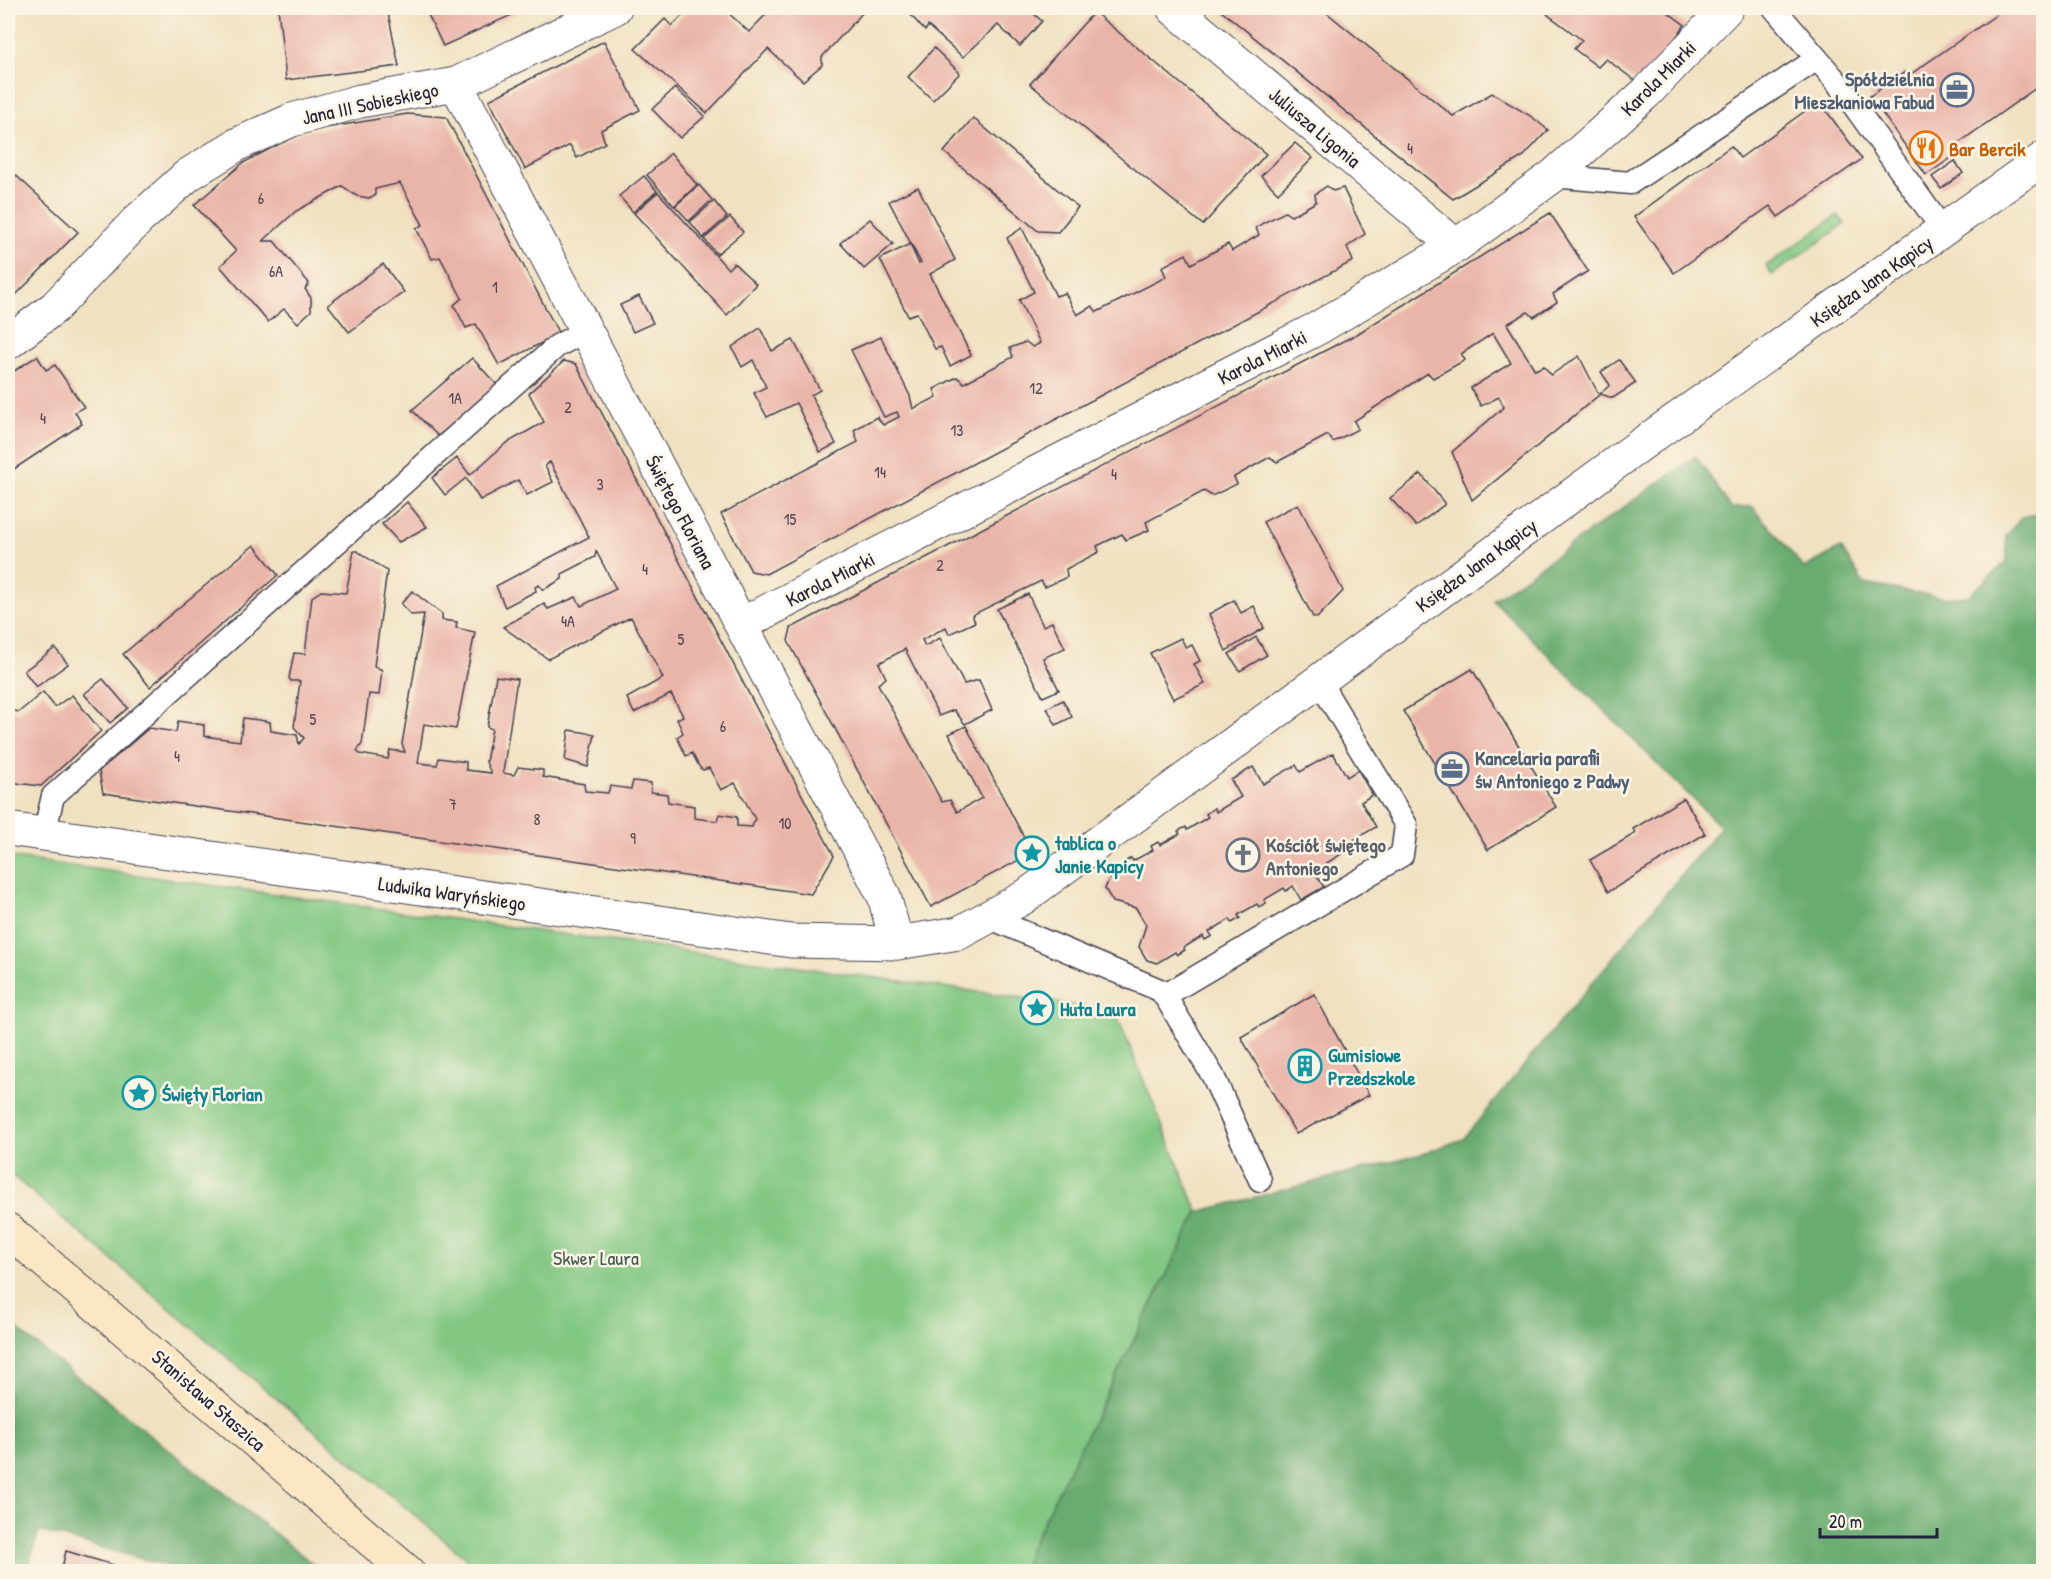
<svg xmlns="http://www.w3.org/2000/svg" width="2051" height="1579" viewBox="0 0 2051 1579" font-family="'Patrick Hand',sans-serif">
<style>
.green{fill:#82c883;stroke:#52755f;stroke-width:1.5}
.forest{fill:#69ac71;stroke:#466756;stroke-width:1.5}
.building{fill:#eab5a9}
.lines{fill:none;stroke-linecap:round;stroke-linejoin:round}
.service-casing{stroke:#413f4f;stroke-width:25}
.minor-casing{stroke:#413f4f;stroke-width:35}
.tertiary-casing{stroke:#413f4f;stroke-width:35}
.secondary-casing{stroke:#413f4f;stroke-width:35}
.service{stroke:#fff;stroke-width:22}
.minor{stroke:#fff;stroke-width:33}
.tertiary{stroke:#fff;stroke-width:33}
.secondary{stroke:#fbe7c3;stroke-width:33}
.labels{text-anchor:middle;dominant-baseline:central;stroke-width:5;stroke-linejoin:round;paint-order:stroke}
.number-label{font-size:16px;fill:#544756}
.street-label{font-size:20px;fill:#22223b;stroke:#fcf5e5}
.service-label{font-size:20px;font-weight:bold;fill:#4e5e75;stroke:#fcf5e5;text-anchor:end}
.food-label{font-size:20px;font-weight:bold;fill:#c56008;stroke:#fcf5e5;text-anchor:start}
.culture-label{font-size:20px;font-weight:bold;fill:#0d838f;stroke:#fcf5e5;text-anchor:start}
.worship-label{font-size:20px;font-weight:bold;fill:#5b616d;stroke:#fcf5e5;text-anchor:start}
.park-label{font-size:20px;fill:#445c54;stroke:#fcf5e5}
</style>
<rect width="100%" height="100%" fill="#fcf5e5"/>
<filter id="ink" filterUnits="userSpaceOnUse"><feTurbulence type="fractalNoise" baseFrequency=".0167" numOctaves="2"/><feDisplacementMap in="SourceGraphic" scale="12" xChannelSelector="R" yChannelSelector="G"/><feConvolveMatrix kernelMatrix="1 2 1 2 8 2 1 2 1" color-interpolation-filters="sRGB"/></filter>
<filter id="wash" filterUnits="userSpaceOnUse"><feTurbulence type="fractalNoise" baseFrequency=".008" numOctaves="4" result="noise"/><feDisplacementMap in="SourceGraphic" scale="24" xChannelSelector="R" yChannelSelector="G"/><feGaussianBlur stdDeviation="1.35" result="paint"/><feColorMatrix in="noise" values="0 0 0 0 0 0 0 0 0 0 0 0 0 0 0 0 0 1.4 0 .05"/><feComposite in="paint" operator="in"/></filter>
<g filter="url(#wash)">
<rect width="100%" height="100%" fill="#f0e1c1"/>
<g class="green">
<path d="M1838,215l7,9 -73,51 -6,-9z"/>
<path d="M8,857l1107,154 83,201 -169,338 -7,21 -540,1 -474,-400z"/>
</g>
<g class="forest">
<path d="M1696,456l35,52 21,-2 52,62 37,-20 23,36 82,14 22,-2 39,-35 -1,-25 16,-19 21,-4v1058h-1021l7,-21 169,-338 224,-58 41,-15 258,-312 -228,-227z"/>
<path d="M8,1322l314,249h-135l-148,-40 -12,40h-19z"/>
</g>
<g id="blocks">
<g class="building">
<path d="M278,8h109l12,58 -113,14z"/>
<path d="M425,8h102l-84,38z"/>
<path d="M690,8h33l26,24 23,-24h90l3,2 -43,47v8l-19,16 -35,-32 -61,64 -72,-64 30,-30 7,7z"/>
<path d="M911,8h116l15,13 -22,25 -22,-21 -35,32 -35,-31 -3,5 -17,-19z"/>
<path d="M1218,8h103l132,108 39,-23 40,24 16,13 -24,26 -71,43z"/>
<path d="M1552,8h110l23,17 -44,60 -35,-26 -8,8 -24,-18 8,-9 -35,-26z"/>
<path d="M1994,8l49,1v74l-87,62 4,7 -34,23 -56,-79 35,-24 3,4 88,-61z"/>
<path d="M1094,12l172,142 -63,71 -173,-141z"/>
<path d="M604,41l36,69 -39,20 4,13 -28,15 -7,-13 -45,24 -36,-69z"/>
<path d="M934,48l26,25 -27,27 -25,-23z"/>
<path d="M675,88l30,28 -25,22 -28,-29z"/>
<path d="M1819,101l43,58 -84,58 -8,-11 -96,67 -40,-56 97,-71 9,12z"/>
<path d="M407,114l39,3 113,217 -60,31 -23,-41 -10,4 -12,-23 8,-7 -22,-41 -8,2 -16,-31 7,-3 -23,-42 -25,6v7l-6,2 -12,-2 -15,-10 -46,25 -33,30h11l35,42 -4,6 6,9v13l-13,12 -14,-14 -16,13 -48,-56 16,-15 -42,-46 49,-42 59,-31z"/>
<path d="M973,118l105,89 -20,25 -20,-1 -94,-79z"/>
<path d="M1295,143l18,15 -35,35 -17,-17z"/>
<path d="M671,153l26,32 -23,21 -27,-31z"/>
<path d="M1955,161l8,12 -22,16 -9,-12z"/>
<path d="M9,169l69,63 -70,71v-133z"/>
<path d="M644,176l13,15 -24,21 -14,-16z"/>
<path d="M699,185l13,15 -23,21 -14,-15z"/>
<path d="M1327,186l6,5 10,-3 22,46 -18,13 6,14 -587,313 -15,-3 -30,-57 137,-72 -4,-12 10,-6 13,-7 6,8 16,-8 -2,-5 -13,5 -33,-67 30,-13 29,59 3,13 24,-12 -3,-8 23,-12 7,6 49,-26 -3,-9 16,-6 7,5 7,-4 -21,-43 15,-8 -27,-54 15,-10 34,68 9,-3 12,22 15,-9 5,6 69,-35 -4,-10 24,-13 5,10 37,-20 4,7 27,-16 -3,-7 7,-5 22,-11 6,4 25,-14 -1,-8z"/>
<path d="M918,187l37,73 -25,14 41,81 -21,11 -9,-19 -6,2 -18,-36 -9,3 -28,-57 30,-15 9,20 2,-1 -32,-62z"/>
<path d="M658,192l70,77 6,-6 22,21 -29,31 -93,-102z"/>
<path d="M714,201l13,16 -24,21 -13,-16z"/>
<path d="M1550,213l38,58 -35,23 4,8 -23,15 -6,-5 -21,12 28,46 9,-4 7,9 28,-19 20,39 -127,105 -20,-48 52,-45 -5,-10 -18,9 -10,-18 40,-25 -18,-30 -32,21 4,6 -32,18 -5,-5 -74,48 4,8 -25,13 -5,-7 -51,27 -7,-5 -36,20 3,7 -25,12 -8,-5 -58,31 3,8 -23,10 -4,-6 -25,12 2,6 -33,17 1,8 -22,10 -4,-6 -69,34 3,7 -26,12 -3,-7 -24,13 3,6 15,-8 24,46 15,-4 13,30 -27,14 -11,-14 -15,6 -34,-67 -26,14 7,15 -8,6 64,118 8,-2 7,12 25,-14 -33,-64 17,-8 66,127 -101,54 -143,-266 3,-13 566,-294z"/>
<path d="M730,217l13,15 -26,22 -13,-15z"/>
<path d="M870,219l23,25 -29,25 -24,-26z"/>
<path d="M383,264l21,28 -55,40 -21,-27z"/>
<path d="M639,296l14,27 -20,9 -13,-27z"/>
<path d="M760,328l12,23 21,-11 27,50 -9,5 25,49 -16,8 -24,-49 -29,14 -13,-24 12,-6 -13,-27 -11,7 -10,-20z"/>
<path d="M37,356l9,14 9,-5 29,42 -9,5 7,12 -74,49v-98z"/>
<path d="M472,358l26,28 -60,50 -26,-26z"/>
<path d="M1619,360l17,23 -23,15 -13,-4 10,-9 -9,-13z"/>
<path d="M564,361l12,3 258,492 -23,38 -708,-101 -4,-22 50,-43 27,4 2,-11 26,4v11l36,5 3,-23 16,2 11,2 1,9 26,4 2,9 5,-6 -10,-11 6,-46h-9l-2,-3 5,-25 11,1 7,-57 9,-6 25,2 8,-42h3l30,20 -13,95 8,4 -3,25 -10,-1 -7,50 -5,7 3,3 28,5 2,-9 15,2 -3,-8 22,-130 -13,1 -10,-11 11,-13 30,23v6l15,2 -1,6 19,4 -19,97 -32,-5 -6,39 19,2 2,-7 27,4v8l25,3 -5,-11 6,-33 -5,-2 9,-51 21,3 -14,94 11,2 4,-8 25,3v7l41,7 1,7 23,2 2,-7 21,3 2,-8 18,2v9l16,2 1,8 26,4v12l23,3 2,-7 18,3v9l15,1 3,-8 -20,-36 -14,7 -12,-22 -6,2 -3,-2 -8,-15 -6,3 -9,-19 6,-4 -6,-14 6,-3 -12,-22 -37,19 -7,-15 36,-20 -32,-61 -83,42 -45,-32 41,-23 4,5 28,-12 5,9 35,-17 -20,-38 -1,6 -33,17v5l-19,11 -4,-5 -4,2 1,4 -31,16 -9,-21 93,-49 -39,-75 -5,4 8,16 -26,13 -9,-15 -38,20 -14,-22 -21,17 -13,-17 25,-20 13,17 35,-31 39,-22 -15,-29z"/>
<path d="M1421,474l24,30 -29,22 -26,-28z"/>
<path d="M407,502l20,25 -28,15 -17,-18z"/>
<path d="M1298,504l45,87 -26,27 -4,-1 -50,-95z"/>
<path d="M254,545l24,30 -128,112 -27,-33z"/>
<path d="M1028,594l15,32 9,-4 13,26 -22,10 16,32 -16,7 -46,-88z"/>
<path d="M1234,600l7,13 13,-7 10,22 -38,23 -17,-37z"/>
<path d="M1256,637l11,18 -27,16 -11,-17z"/>
<path d="M1181,638l5,10 6,-3 8,16 -6,3 11,20 -32,15 -23,-46z"/>
<path d="M55,648l13,16 -32,23 -12,-16z"/>
<path d="M1472,669l84,138 -68,43 -85,-139z"/>
<path d="M103,679l25,29 -18,15 -26,-29z"/>
<path d="M43,692l12,15 17,-12 29,36 -60,55 -33,-4v-72l11,2z"/>
<path d="M1063,700l9,17 -16,8 -9,-17z"/>
<path d="M569,730l26,4 -7,33 -23,-7z"/>
<path d="M1333,753l14,24 11,-7 14,25 -11,7 15,25 -33,19 3,5 -24,15 1,3 -8,4 9,14 -23,13 -8,-14 -7,5 -2,-3 -20,12 2,3 -7,4 -2,-3 -19,11 2,3 -8,5 -2,-4 -21,13 3,4 -7,4 -2,-4 -20,12 2,2 -8,5 -2,-3 -18,11 -10,-3 -8,-13 7,-22 -10,-17 -23,-6 -8,-13 4,-10 18,-10 -4,-6 8,-5 2,3 20,-11 -2,-4 7,-4 2,3 20,-11 -2,-3 8,-4 1,3 21,-13 -2,-3 8,-6 2,4 25,-15 -10,-17 22,-13 10,17 33,-19 4,7z"/>
<path d="M1684,798l21,36 -97,58 -18,-32 46,-27 -3,-4z"/>
<path d="M1314,994l55,101 -73,39 -55,-97z"/>
<path d="M66,1551l68,20v1h-73z"/>
</g>
</g>
</g>
<g filter="url(#ink)">
<use href="#blocks" fill-opacity="0" stroke="#413f4f" stroke-width="1.5"/>
<g class="lines">
<defs>
<g id="service">
<path d="M1774,8l63,74 106,148"/>
<path d="M1553,176l77,7 187,-124"/>
<path d="M44,834l9,-38 504,-450 28,-15"/>
<path d="M988,917l174,74 51,85 47,104"/>
<path d="M1164,996l238,-141 4,-30 -87,-144"/>
</g>
<g id="minor">
<path d="M1173,8l283,238"/>
<path d="M456,84l428,812 13,47"/>
<path d="M8,343l47,-36 83,-87 50,-45 50,-31 54,-24 68,-19 96,-17 159,-76"/>
<path d="M742,624l576,-296 138,-82 97,-70 93,-83 81,-85"/>
</g>
<path id="tertiary" d="M8,829l783,112 106,2 62,-10 64,-35 620,-455 401,-285"/>
<path id="secondary" d="M8,1230l400,342"/>
</defs>
<use href="#service" class="service-casing"/>
<use href="#minor" class="minor-casing"/>
<use href="#tertiary" class="tertiary-casing"/>
<use href="#secondary" class="secondary-casing"/>
<use href="#service" class="service"/>
<use href="#minor" class="minor"/>
<use href="#tertiary" class="tertiary"/>
<use href="#secondary" class="secondary"/>
</g>
</g>
<defs>
<symbol id="office-ring" viewBox="-11 -11 22 22"><circle r="9.5" fill="#fcf5e5" stroke="#5c6f8a" stroke-width="1.5"/><path d="M-6-3h4V-5.5h4V-3h4V5H-6ZM-1-4.5V-3h2v-1.5ZM-6 0V1H6V0Z" fill="#5c6f8a"/></symbol>
<symbol id="restaurant-ring" viewBox="-11 -11 22 22"><circle r="9.5" fill="#fcf5e5" stroke="#e8710a" stroke-width="1.5"/><path d="M-5-6h1v4h1v-4h1v4h1v-4h1v5L-1.5 .5V6h-2V.5L-5-1ZM5-6V6H3V1.5H1.5Q1.5-4 5-6Z" fill="#e8710a"/></symbol>
<symbol id="sight-ring" viewBox="-11 -11 22 22"><circle r="9.5" fill="#fcf5e5" stroke="#0f9aa8" stroke-width="1.5"/><path d="M0-6L1.8-2.2L6-1.7L2.9 1.2L3.7 5.4L0 3.3L-3.7 5.4L-2.9 1.2L-6-1.7L-1.8-2.2Z" fill="#0f9aa8"/></symbol>
<symbol id="church-ring" viewBox="-11 -11 22 22"><circle r="9.5" fill="#fcf5e5" stroke="#6b7280" stroke-width="1.5"/><path d="M-1.2-6h2.4v3.5h3.3v2.4h-3.3V6h-2.4V-.1h-3.3v-2.4h3.3Z" fill="#6b7280"/></symbol>
<symbol id="building-ring" viewBox="-11 -11 22 22"><circle r="9.5" fill="#fcf5e5" stroke="#0f9aa8" stroke-width="1.5"/><path d="M-4-6H4V6H1V3H-1V6H-4ZM-2.5-4.3h1.7v1.8h-1.7ZM.8-4.3h1.7v1.8H.8ZM-2.5-1h1.7V.8h-1.7ZM.8-1h1.7V.8H.8Z" fill="#0f9aa8"/></symbol>
</defs>
<g fill-rule="evenodd">
<use href="#office-ring" x="1938" y="71" width="38" height="38"/>
<use href="#restaurant-ring" x="1907" y="129" width="38" height="38"/>
<use href="#office-ring" x="1433" y="750" width="38" height="38"/>
<use href="#sight-ring" x="1013" y="834" width="38" height="38"/>
<use href="#church-ring" x="1224" y="836" width="38" height="38"/>
<use href="#sight-ring" x="1018" y="989" width="38" height="38"/>
<use href="#building-ring" x="1286" y="1047" width="38" height="38"/>
<use href="#sight-ring" x="120" y="1074" width="38" height="38"/>
</g>
<g class="labels">
<g class="number-label">
<text x="1410" y="148">4</text>
<text x="261" y="198">6</text>
<text x="276" y="271">6A</text>
<text x="495" y="287">1</text>
<text x="1036" y="388">12</text>
<text x="455" y="398">1A</text>
<text x="568" y="407">2</text>
<text x="43" y="418">4</text>
<text x="957" y="430">13</text>
<text x="880" y="472">14</text>
<text x="1114" y="474">4</text>
<text x="600" y="484">3</text>
<text x="790" y="519">15</text>
<text x="940" y="565">2</text>
<text x="645" y="569">4</text>
<text x="568" y="621">4A</text>
<text x="681" y="639">5</text>
<text x="313" y="719">5</text>
<text x="723" y="726">6</text>
<text x="177" y="756">4</text>
<text x="453" y="804">7</text>
<text x="537" y="819">8</text>
<text x="785" y="823">10</text>
<text x="633" y="838">9</text>
</g>
<g class="street-label">
<text transform="translate(1658 78) rotate(-45)">Karola Miarki</text>
<text transform="translate(370 103) rotate(-12)">Jana III Sobieskiego</text>
<text transform="translate(1315 127) rotate(40)">Juliusza Ligonia</text>
<text transform="translate(1871 281) rotate(-35)">Księdza Jana Kapicy</text>
<text transform="translate(1262 357) rotate(-27)">Karola Miarki</text>
<text transform="translate(681 512) rotate(62)">Świętego Floriana</text>
<text transform="translate(1476 565) rotate(-36)">Księdza Jana Kapicy</text>
<text transform="translate(830 579) rotate(-27)">Karola Miarki</text>
<text transform="translate(452 893) rotate(8)">Ludwika Waryńskiego</text>
<text transform="translate(209 1400) rotate(41)">Stanisława Staszica</text>
</g>
<g class="service-label">
<text x="1934" y="78">Spółdzielnia<tspan x="1934" dy="23">Mieszkaniowa Fabud</tspan></text>
<text x="1475" y="757" text-anchor="start">Kancelaria parafii<tspan x="1475" dy="23">św Antoniego z Padwy</tspan></text>
</g>
<g class="food-label">
<text x="1949" y="148">Bar Bercik</text>
</g>
<g class="culture-label">
<text x="1055" y="842">tablica o<tspan x="1055" dy="23">Janie Kapicy</tspan></text>
<text x="1060" y="1008">Huta Laura</text>
<text x="1328" y="1054">Gumisiowe<tspan x="1328" dy="23">Przedszkole</tspan></text>
<text x="162" y="1093">Święty Florian</text>
</g>
<g class="worship-label">
<text x="1266" y="844">Kościół świętego<tspan x="1266" dy="23">Antoniego</tspan></text>
</g>
<g class="park-label">
<text x="596" y="1257">Skwer Laura</text>
</g>
</g>
<rect width="2051" height="1579" fill="none" stroke="#fcf5e5" stroke-width="30"/>
<path d="M1820 1528v9h117v-9" fill="none" stroke="#22223b" stroke-width="3"/>
<text x="1829" y="1528" font-size="18" fill="#22223b" stroke="#fcf5e5" stroke-width="4.5" paint-order="stroke">20 m</text>
</svg>
